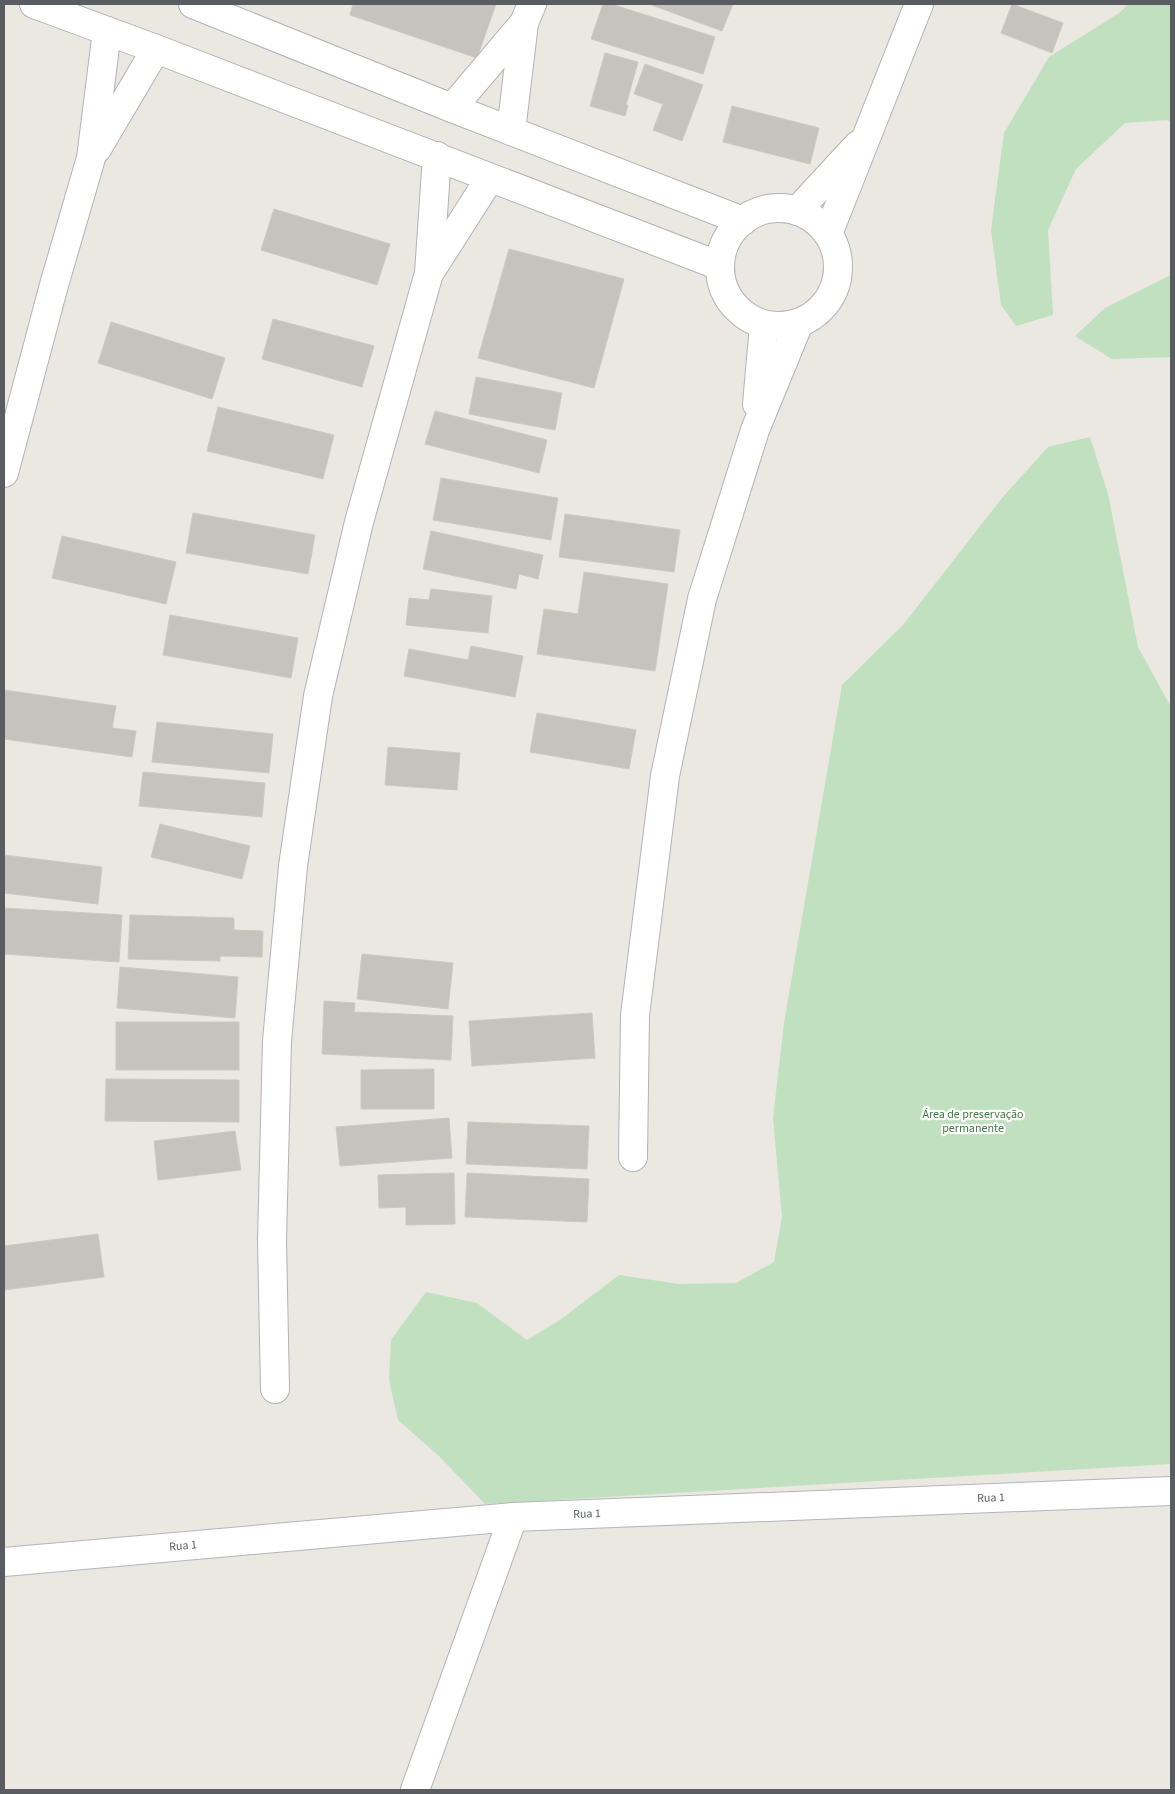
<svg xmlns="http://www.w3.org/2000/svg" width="1175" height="1794" viewBox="0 0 1175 1794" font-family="'Source Sans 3',sans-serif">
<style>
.green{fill:#c0e0bf}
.building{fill:#c6c3be;stroke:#cec9c0}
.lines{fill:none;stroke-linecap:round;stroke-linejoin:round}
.street-casing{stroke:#b1b3b7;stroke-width:30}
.secondary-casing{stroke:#b2b5ba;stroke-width:30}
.street{stroke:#fff;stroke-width:28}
.secondary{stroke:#fff;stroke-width:28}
.labels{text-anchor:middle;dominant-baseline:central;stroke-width:4.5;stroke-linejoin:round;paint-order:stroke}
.park-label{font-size:12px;fill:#3c7c3d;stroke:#fff}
.street-label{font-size:12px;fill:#595c60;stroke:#fff}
</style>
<rect width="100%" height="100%" fill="#eae8e0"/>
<g class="green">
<path d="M1128,4h43v118l-4,-2 -42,3 -49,46 -28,61 5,85 -37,11 -15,-21 -10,-75 13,-97 45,-76 70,-44z"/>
<path d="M1171,275v82l-59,2 -37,-23 30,-28z"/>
<path d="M1090,437l18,57 30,153 33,60v757l-686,40 -46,-48 -41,-36 -9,-40 2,-40 35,-48 51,11 50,37 33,-20 59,-45 60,9 57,-1 38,-21 8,-45 -9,-99 11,-95 58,-338 61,-60 99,-127 46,-51z"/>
</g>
<g class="building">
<path d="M353,4h143l-19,54 -127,-43z"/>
<path d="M603,4h8l104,33 -12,37 -112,-35z"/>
<path d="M649,4h84l-11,27z"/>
<path d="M1012,4l51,19 -11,30 -51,-20z"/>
<path d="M605,53l33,9 -12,43h2l-3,11 -35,-10z"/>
<path d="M645,64l58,21 -21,56 -29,-11 10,-26 -29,-10z"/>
<path d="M732,106l87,22 -9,36 -87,-22z"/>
<path d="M274,209l116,35 -13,41 -116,-35z"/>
<path d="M509,249l115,30 -30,109 -116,-30z"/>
<path d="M273,319l101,27 -12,41 -100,-28z"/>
<path d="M111,322l114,36 -13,41 -114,-36z"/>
<path d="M476,377l86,16 -7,37 -86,-16z"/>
<path d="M218,407l116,28 -11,44 -116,-28z"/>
<path d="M435,411l112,29 -8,33 -114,-29z"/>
<path d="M441,478l117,20 -7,42 -118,-20z"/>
<path d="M193,513l122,22 -7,39 -122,-21z"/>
<path d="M565,514l115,16 -6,42 -115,-15z"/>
<path d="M431,531l112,24 -5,24 -19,-5 -3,15 -93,-20z"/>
<path d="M62,536l114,26 -10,42 -114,-26z"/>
<path d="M584,572l84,12 -13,87 -118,-17 7,-45 34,5z"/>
<path d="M431,589l61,7 -4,37 -82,-8 3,-27 20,2z"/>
<path d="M170,615l128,23 -7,40 -128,-23z"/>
<path d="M471,646l52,10 -8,41 -111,-21 5,-27 59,11z"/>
<path d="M4,690l112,16 -4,22 24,3 -4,26 -128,-18z"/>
<path d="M537,713l99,17 -7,39 -99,-17z"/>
<path d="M157,722l116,12 -4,39 -117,-11z"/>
<path d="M388,747l72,6 -3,37 -72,-5z"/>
<path d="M143,772l122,11 -3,34 -123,-11z"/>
<path d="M160,824l90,22 -8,33 -91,-22z"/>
<path d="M4,855l98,12 -4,37 -94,-11z"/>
<path d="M4,908l118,7 -3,47 -115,-8z"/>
<path d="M130,915l104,3v12l29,1 -1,26 -42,-1v5l-92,-2z"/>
<path d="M362,954l91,9 -5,46 -91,-10z"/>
<path d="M120,967l118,10 -3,41 -118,-10z"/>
<path d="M324,1001l31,2 -1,9 99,4 -2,44 -129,-6z"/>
<path d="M592,1013l3,45 -123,8 -3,-45z"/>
<rect x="116" y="1022" width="123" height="48"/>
<path d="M434,1069v40h-73v-39z"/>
<path d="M106,1079l133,1v42l-134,-1z"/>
<path d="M449,1118l3,40 -112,8 -4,-39z"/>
<path d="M468,1122l121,4 -2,43 -121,-5z"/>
<path d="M235,1131l6,39 -83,10 -4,-39z"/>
<path d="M454,1173l1,51 -49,1v-18l-27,1 -1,-33z"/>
<path d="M467,1173l122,6 -2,43 -122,-5z"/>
<path d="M98,1234l6,43 -100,13v-44z"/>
</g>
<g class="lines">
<defs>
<g id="street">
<path d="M34,4l122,45 564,217"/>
<path d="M193,4l259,104 291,113"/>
<path d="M452,108l72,-85"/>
<path d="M511,131l13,-108 8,-19"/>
<path d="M97,149l59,-100"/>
<circle cx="779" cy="267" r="59"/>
<path d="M797,211l61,-66"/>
<path d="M828,234l91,-230"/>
<path d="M430,272l60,-94"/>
<path d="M757,404l7,-79"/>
<path d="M4,473l50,-188 37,-127 16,-127"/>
<path d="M633,1157l2,-142 30,-239 37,-177 53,-169 44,-107"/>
<path d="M275,1389l-3,-149 5,-199 16,-175 25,-170 41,-174 70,-249 8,-117"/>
<path d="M415,1790l98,-273"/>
</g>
<path id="secondary" d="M4,1562l509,-45 658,-26"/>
</defs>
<use href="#street" class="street-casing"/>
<use href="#secondary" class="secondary-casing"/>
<use href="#street" class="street"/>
<use href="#secondary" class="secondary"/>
</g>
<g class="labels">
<g class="park-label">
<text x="973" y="1114">Área de preservação<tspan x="973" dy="14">permanente</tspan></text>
</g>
<g class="street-label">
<text transform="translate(991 1498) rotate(-2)">Rua 1</text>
<text transform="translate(587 1514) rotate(-2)">Rua 1</text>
<text transform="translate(183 1546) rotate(-5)">Rua 1</text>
</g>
</g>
<rect width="1175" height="1794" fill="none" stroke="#595c60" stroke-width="10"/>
</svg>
